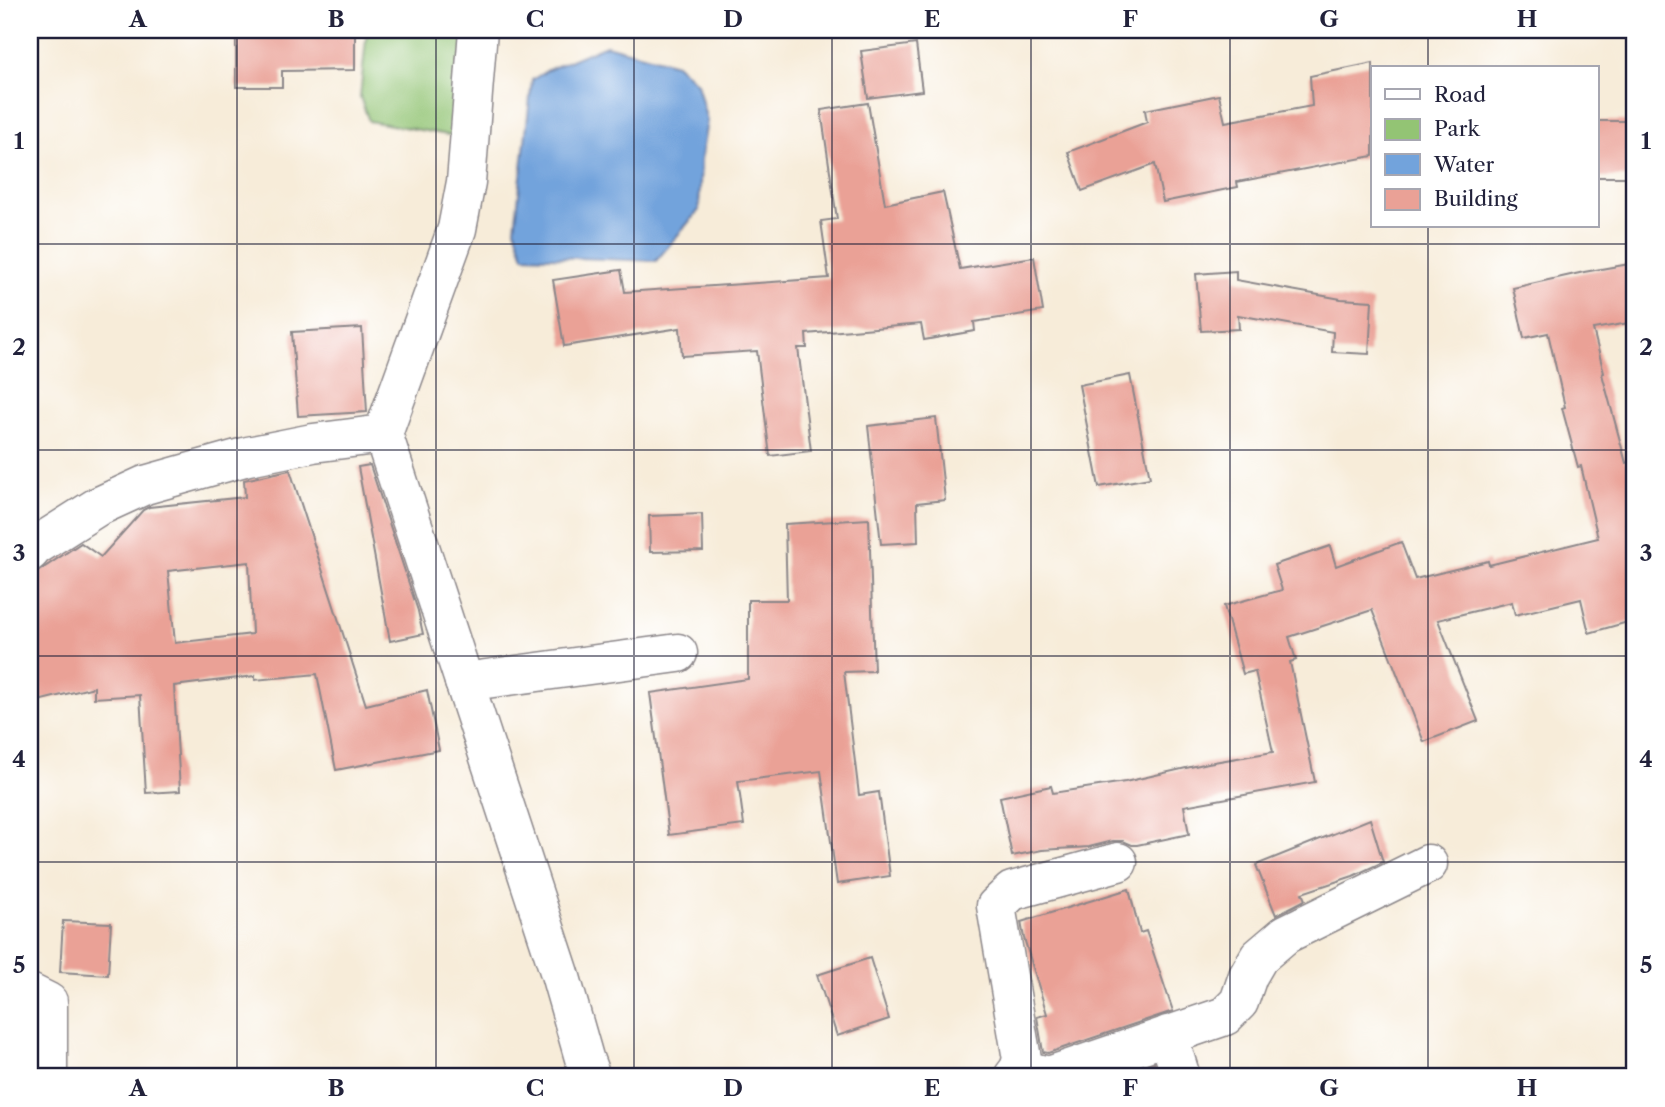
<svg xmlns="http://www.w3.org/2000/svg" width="1665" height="1107" viewBox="0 0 1665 1107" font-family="'Libre Caslon Text',serif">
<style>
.green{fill:#93c474;stroke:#5a7358;stroke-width:2}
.water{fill:#72a3dc;stroke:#4a628c;stroke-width:2}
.building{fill:#eaa196;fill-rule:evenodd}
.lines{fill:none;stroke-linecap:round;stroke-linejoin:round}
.street-casing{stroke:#8c878a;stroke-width:41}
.street{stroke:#fff;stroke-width:38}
.grid{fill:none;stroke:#22223b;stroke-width:2;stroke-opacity:0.55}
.neatline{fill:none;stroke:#22223b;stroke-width:2.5}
.grid-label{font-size:23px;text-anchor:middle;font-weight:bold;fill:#22223b}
</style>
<rect width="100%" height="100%" fill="#fff"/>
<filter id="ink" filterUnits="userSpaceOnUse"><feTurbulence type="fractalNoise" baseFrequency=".0143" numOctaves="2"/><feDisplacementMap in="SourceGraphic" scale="14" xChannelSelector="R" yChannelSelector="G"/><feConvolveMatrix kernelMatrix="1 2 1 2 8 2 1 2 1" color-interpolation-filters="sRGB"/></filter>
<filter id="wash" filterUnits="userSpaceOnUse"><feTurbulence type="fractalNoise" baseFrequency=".00686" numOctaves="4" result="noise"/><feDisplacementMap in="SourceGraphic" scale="28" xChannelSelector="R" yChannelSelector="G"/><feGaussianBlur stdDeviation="1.57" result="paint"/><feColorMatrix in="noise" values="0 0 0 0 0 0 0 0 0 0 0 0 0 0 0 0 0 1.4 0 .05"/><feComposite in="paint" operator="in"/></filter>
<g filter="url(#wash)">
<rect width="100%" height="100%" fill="#f7ecd9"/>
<path class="green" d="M367,30h115l-11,109 -102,-18 -9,-24z"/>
<path class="water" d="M606,45l70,19 21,19 10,38 -6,38 -2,51 -43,51 -132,-5 -9,-27 17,-149 16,-10z"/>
<g id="blocks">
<g class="building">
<path d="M236,30h119v40l-73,1v16h-46z"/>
<path d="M916,44l6,47 -54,7 -7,-47z"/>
<path d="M1373,63v93l-136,26 1,5 -75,15 -8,-38 -73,27 -14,-39 79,-30 -2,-12 74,-15 6,27 87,-16 -2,-30z"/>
<path d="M868,103l17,101 58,-12 17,77 74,-12 9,54 -69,11 1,9 -51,9 -3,-16 -115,10 1,14h-9l13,103 -41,5 -13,-105 -75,5 -2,-28 -116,18 -11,-66 68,-10 4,22 204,-14 -8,-57 16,-2 -16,-109z"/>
<rect x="1597" y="121" width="33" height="56"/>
<path d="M1635,263v59l-42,7 11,44 -2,1 24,89 9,-2v159l-46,13 -8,-34 -66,16 -3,-13 -74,18 40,101 -54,21 -52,-132 -83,27 7,23 -6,2 25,120 -131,24 5,28 -52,11h-5l-9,-4h-10l-24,6 -47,3 -30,6 -12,-59 51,-11 2,7 72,-11 83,-19 65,-11 -18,-81 -12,3 -19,-68 58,-16 -8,-25 56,-19 6,20 65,-24 14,37 73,-18 1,4 109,-27 -17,-72 -3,1 -16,-59 3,-1 -17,-74 -24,5 -11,-50 71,-16z"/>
<path d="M1236,271v9l105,19 31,2 -3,53 -37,-2 1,-20 -95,-17 1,14 -38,2 -5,-57z"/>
<path d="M362,328l5,84 -69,4 -6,-84z"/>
<path d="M1130,375l20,103 -51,9 -20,-102z"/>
<path d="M936,418l9,82 -28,3 1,39 -37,2 -13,-118z"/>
<path d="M370,465l48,146 5,23 -33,7 -32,-174z"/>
<path d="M290,470l76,235 61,-15 12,60 -103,20 -19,-96 -62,6v-4l-81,10 6,105 -34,2 -6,-98 -46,3v-11l-64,16v-121l6,-9 45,-30 20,14 42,-47 6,-3 96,-10 -1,-17zM249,562l3,72 -77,9 -7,-72z"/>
<path d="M702,514l1,37 -53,1 -1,-36z"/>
<path d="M869,519l5,152 -30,1 15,123 20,-3 11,84 -53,8 -16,-113 -83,10 6,44 -75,10 -19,-142 98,-14v-79h39l-2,-76z"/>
<path d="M1370,819l13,43 -30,14 -51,17 3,7 -29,15 -20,-50z"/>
<path d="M1129,889l11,44 6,-2 27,80 -125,42 -5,-1 -6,-35 10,-3 -23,-76 -3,-16z"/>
<path d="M63,921l48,2 -3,52 -48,-3z"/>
<path d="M870,958l19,61 -52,17 -20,-61z"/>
<path d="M1154,1063l4,14h-20l-3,-7z"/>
</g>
</g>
</g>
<g filter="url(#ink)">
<use href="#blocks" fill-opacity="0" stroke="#8c878a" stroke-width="2"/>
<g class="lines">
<defs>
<g id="street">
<path d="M478,30l-12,152 -9,47 -74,205 177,540 24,84 7,19"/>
<path d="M30,552l4,-5 63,-40 48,-22 103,-29 65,-13 70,-9"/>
<path d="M464,682l214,-29"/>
<path d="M30,993l18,9v75"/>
<path d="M1168,1035l13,42"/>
<path d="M1019,1069l30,7 176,-60 14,-14 9,-26 11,-19 27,-23 142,-70"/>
<path d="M1013,1077l6,-8 3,-10 -26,-153 16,-15 106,-29"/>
</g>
</defs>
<use href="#street" class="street-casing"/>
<use href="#street" class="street"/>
</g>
</g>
<path class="grid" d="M237,30v1047M436,30v1047M634,30v1047M832,30v1047M1031,30v1047M1230,30v1047M1428,30v38M1428,226v851M30,244h1605M30,450h1605M30,656h1605M30,862h1605"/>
<rect width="1665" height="1107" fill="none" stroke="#fff" stroke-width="77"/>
<rect x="1371" y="66" width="228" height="161" fill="#ffffff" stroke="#a7a7b1" stroke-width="2"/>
<rect x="1385" y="89" width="35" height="10" fill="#ffffff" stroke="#a7a7b1" stroke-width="2"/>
<text x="1434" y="102" font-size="21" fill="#22223b">Road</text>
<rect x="1385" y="119" width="35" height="21" fill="#93c474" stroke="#a7a7b1" stroke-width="2"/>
<text x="1434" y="136" font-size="21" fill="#22223b">Park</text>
<rect x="1385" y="154" width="35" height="21" fill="#72a3dc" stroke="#a7a7b1" stroke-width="2"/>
<text x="1434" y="172" font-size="21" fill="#22223b">Water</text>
<rect x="1385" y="189" width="35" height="21" fill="#eaa196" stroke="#a7a7b1" stroke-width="2"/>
<text x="1434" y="206" font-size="21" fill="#22223b">Building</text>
<rect x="38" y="38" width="1588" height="1030" class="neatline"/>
<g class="grid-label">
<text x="138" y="27">A</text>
<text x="336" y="27">B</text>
<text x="535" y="27">C</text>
<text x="733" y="27">D</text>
<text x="932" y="27">E</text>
<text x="1130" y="27">F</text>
<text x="1329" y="27">G</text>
<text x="1527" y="27">H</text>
<text x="19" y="149">1</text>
<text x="1646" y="149">1</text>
<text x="19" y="355">2</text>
<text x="1646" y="355">2</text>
<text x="19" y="561">3</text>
<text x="1646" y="561">3</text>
<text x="19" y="767">4</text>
<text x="1646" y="767">4</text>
<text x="19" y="973">5</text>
<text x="1646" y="973">5</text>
<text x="138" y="1096">A</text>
<text x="336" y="1096">B</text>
<text x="535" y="1096">C</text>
<text x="733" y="1096">D</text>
<text x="932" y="1096">E</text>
<text x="1130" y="1096">F</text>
<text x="1329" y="1096">G</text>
<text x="1527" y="1096">H</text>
</g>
</svg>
